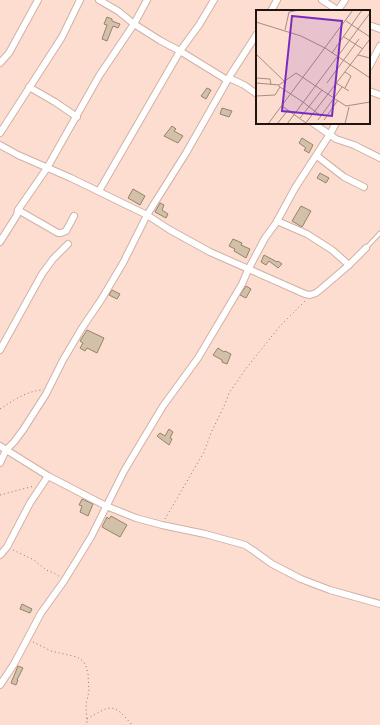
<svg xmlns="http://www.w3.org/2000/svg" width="380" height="725" viewBox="0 0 380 725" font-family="Jost,sans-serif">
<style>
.building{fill:#d3c0a8;stroke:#94836c}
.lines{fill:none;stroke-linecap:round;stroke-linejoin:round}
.lane-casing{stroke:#d0b1a5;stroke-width:5}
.street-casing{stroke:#d0b1a5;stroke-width:8}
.path{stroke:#8e7970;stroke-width:1;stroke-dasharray:1 3;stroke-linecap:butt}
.lane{stroke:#fff;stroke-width:3}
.street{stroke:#fff;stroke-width:6}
.inset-road{fill:none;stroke:#a48d83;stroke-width:1}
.view{fill:#7b2cbf;fill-opacity:0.15;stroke:#7b2cbf;stroke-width:2}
.inset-edge{fill:none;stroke:#1f1410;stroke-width:2}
</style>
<rect width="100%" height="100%" fill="#fcddd0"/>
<g class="building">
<path d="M107,17l5,2v2l8,3 -2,4 -5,-2 -6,15 -5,-2 5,-14 -3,-1z"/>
<path d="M207,88l4,2 -5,9 -5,-3z"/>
<path d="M222,108l10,3 -3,6 -9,-3z"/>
<path d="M172,126l4,3 -2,2 9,5 -5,7 -14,-7z"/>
<path d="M302,138l11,7 -4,8 -5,-3 2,-2 -7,-5z"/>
<path d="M320,173l9,5 -3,5 -9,-5z"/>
<path d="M133,189l12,7 -5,9 -12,-7z"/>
<path d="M160,203l4,2 -2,5 6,4 -2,4 -11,-6z"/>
<path d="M301,206l10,5 -9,16 -10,-6z"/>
<path d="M233,239l9,4 -1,2 9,4 -4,9 -12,-7 1,-2 -6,-3z"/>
<path d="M264,255l13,7 1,-1 4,3 -4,4 -9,-7 -3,4 -5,-3z"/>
<path d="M246,286l5,3 -5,9 -6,-3z"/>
<path d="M112,290l8,4 -3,5 -8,-4z"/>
<path d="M87,330l17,8 -7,15 -10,-5 -2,3 -5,-3 3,-5 -3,-2z"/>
<path d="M218,348l6,4 1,-1 6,3 -4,10 -5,-2v-2l-9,-5z"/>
<path d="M169,429l4,3 -3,6 2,1 -3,6 -12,-9 3,-3 5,3z"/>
<path d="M82,499l11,5 -5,12 -8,-4 2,-6 -3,-1z"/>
<path d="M111,516l16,9 -7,12 -18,-10 5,-10 2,2z"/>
<path d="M22,604l10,5 -2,4 -10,-4z"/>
<path d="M18,666l5,2 -6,12h1l-2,5 -5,-2z"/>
</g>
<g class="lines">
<defs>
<path id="lane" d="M366,248l14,-15"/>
<g id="street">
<path d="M99,0l19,11 16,13 27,17 19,10 47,29"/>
<path d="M322,0l17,11"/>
<path d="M338,10l7,-10"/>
<path d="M271,11l6,-11"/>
<path d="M369,25l11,4"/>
<path d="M0,63l9,-10 29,-53"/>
<path d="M369,67l11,-21"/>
<path d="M229,78l15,7 13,9"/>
<path d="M29,87l26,15 22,15"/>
<path d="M369,91l11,4"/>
<path d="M313,123l23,16 18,6 26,13"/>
<path d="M0,133l62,-96 18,-37"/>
<path d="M0,145l18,10 53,23 76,37 23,15 40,22 95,42 5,1 6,-2 5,-4 28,-24 17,-17"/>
<path d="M317,156l27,21 20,10"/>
<path d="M99,191l81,-140 19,-26 15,-25"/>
<path d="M18,210l40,23h3l5,-2 8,-15"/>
<path d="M277,221l30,13 25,16 17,15"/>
<path d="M0,242l17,-27 1,-5 29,-42 52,-92 35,-52 13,-24"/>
<path d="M0,350l42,-76 11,-15 15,-15"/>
<path d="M0,446l48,30 58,30 30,12 26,7 43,9 40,11 9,6 18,13 29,15 29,11 50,14"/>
<path d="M0,463l6,-13 8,-8 9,-12 23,-36 17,-34 19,-32 19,-28 22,-37 24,-48 39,-62 45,-79 26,-40"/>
<path d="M0,555l7,-8 23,-44 18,-27"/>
<path d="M0,685l14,-21 27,-51 23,-32 27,-44 33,-66 39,-65 35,-48 44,-74 6,-14 17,-32 11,-15 19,-35 35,-54 6,-11"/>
</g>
</defs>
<use href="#lane" class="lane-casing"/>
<use href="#street" class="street-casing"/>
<g class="path">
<path d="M0,409c14,-9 25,-17 41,-19"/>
<path d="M0,495l34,-9"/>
<path d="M165,519l39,-67 7,-19 14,-29 4,-11 19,-27 32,-40 26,-26"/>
<path d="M13,550l21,10 12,10 8,3 6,4"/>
<path d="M33,642l18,9 26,6 6,4 3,5 2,8 1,17 -3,13 1,21"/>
<path d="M87,719c24,-14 26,-17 45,6"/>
</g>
<use href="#lane" class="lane"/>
<use href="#street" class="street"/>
</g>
<g transform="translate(256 10)">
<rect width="114" height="114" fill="#fcddd0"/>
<path class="inset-road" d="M90,11l24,16M0,12l45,14 24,12 45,30M29,20l4,-18 10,-2M88,27l19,12M76,43l30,-43M0,44l28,27M102,45l12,3M0,68l14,1 1,6M0,73l23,2 17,-12 50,33 24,-4M71,73l32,-44M80,73l13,8M24,77l23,15M89,78l6,-12 -6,-4M0,86l19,-1 5,-8 -2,-2M47,92l18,14M26,96l24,17M44,108l22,-28M62,110l24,-33M68,110l14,-20M12,114l85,-114M21,114l11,-14M31,114l83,-111M49,114l65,-85M89,114l4,-17"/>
<path class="view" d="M36,6l50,5 -10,95 -50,-5z"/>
<rect width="114" height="114" class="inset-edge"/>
</g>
</svg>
